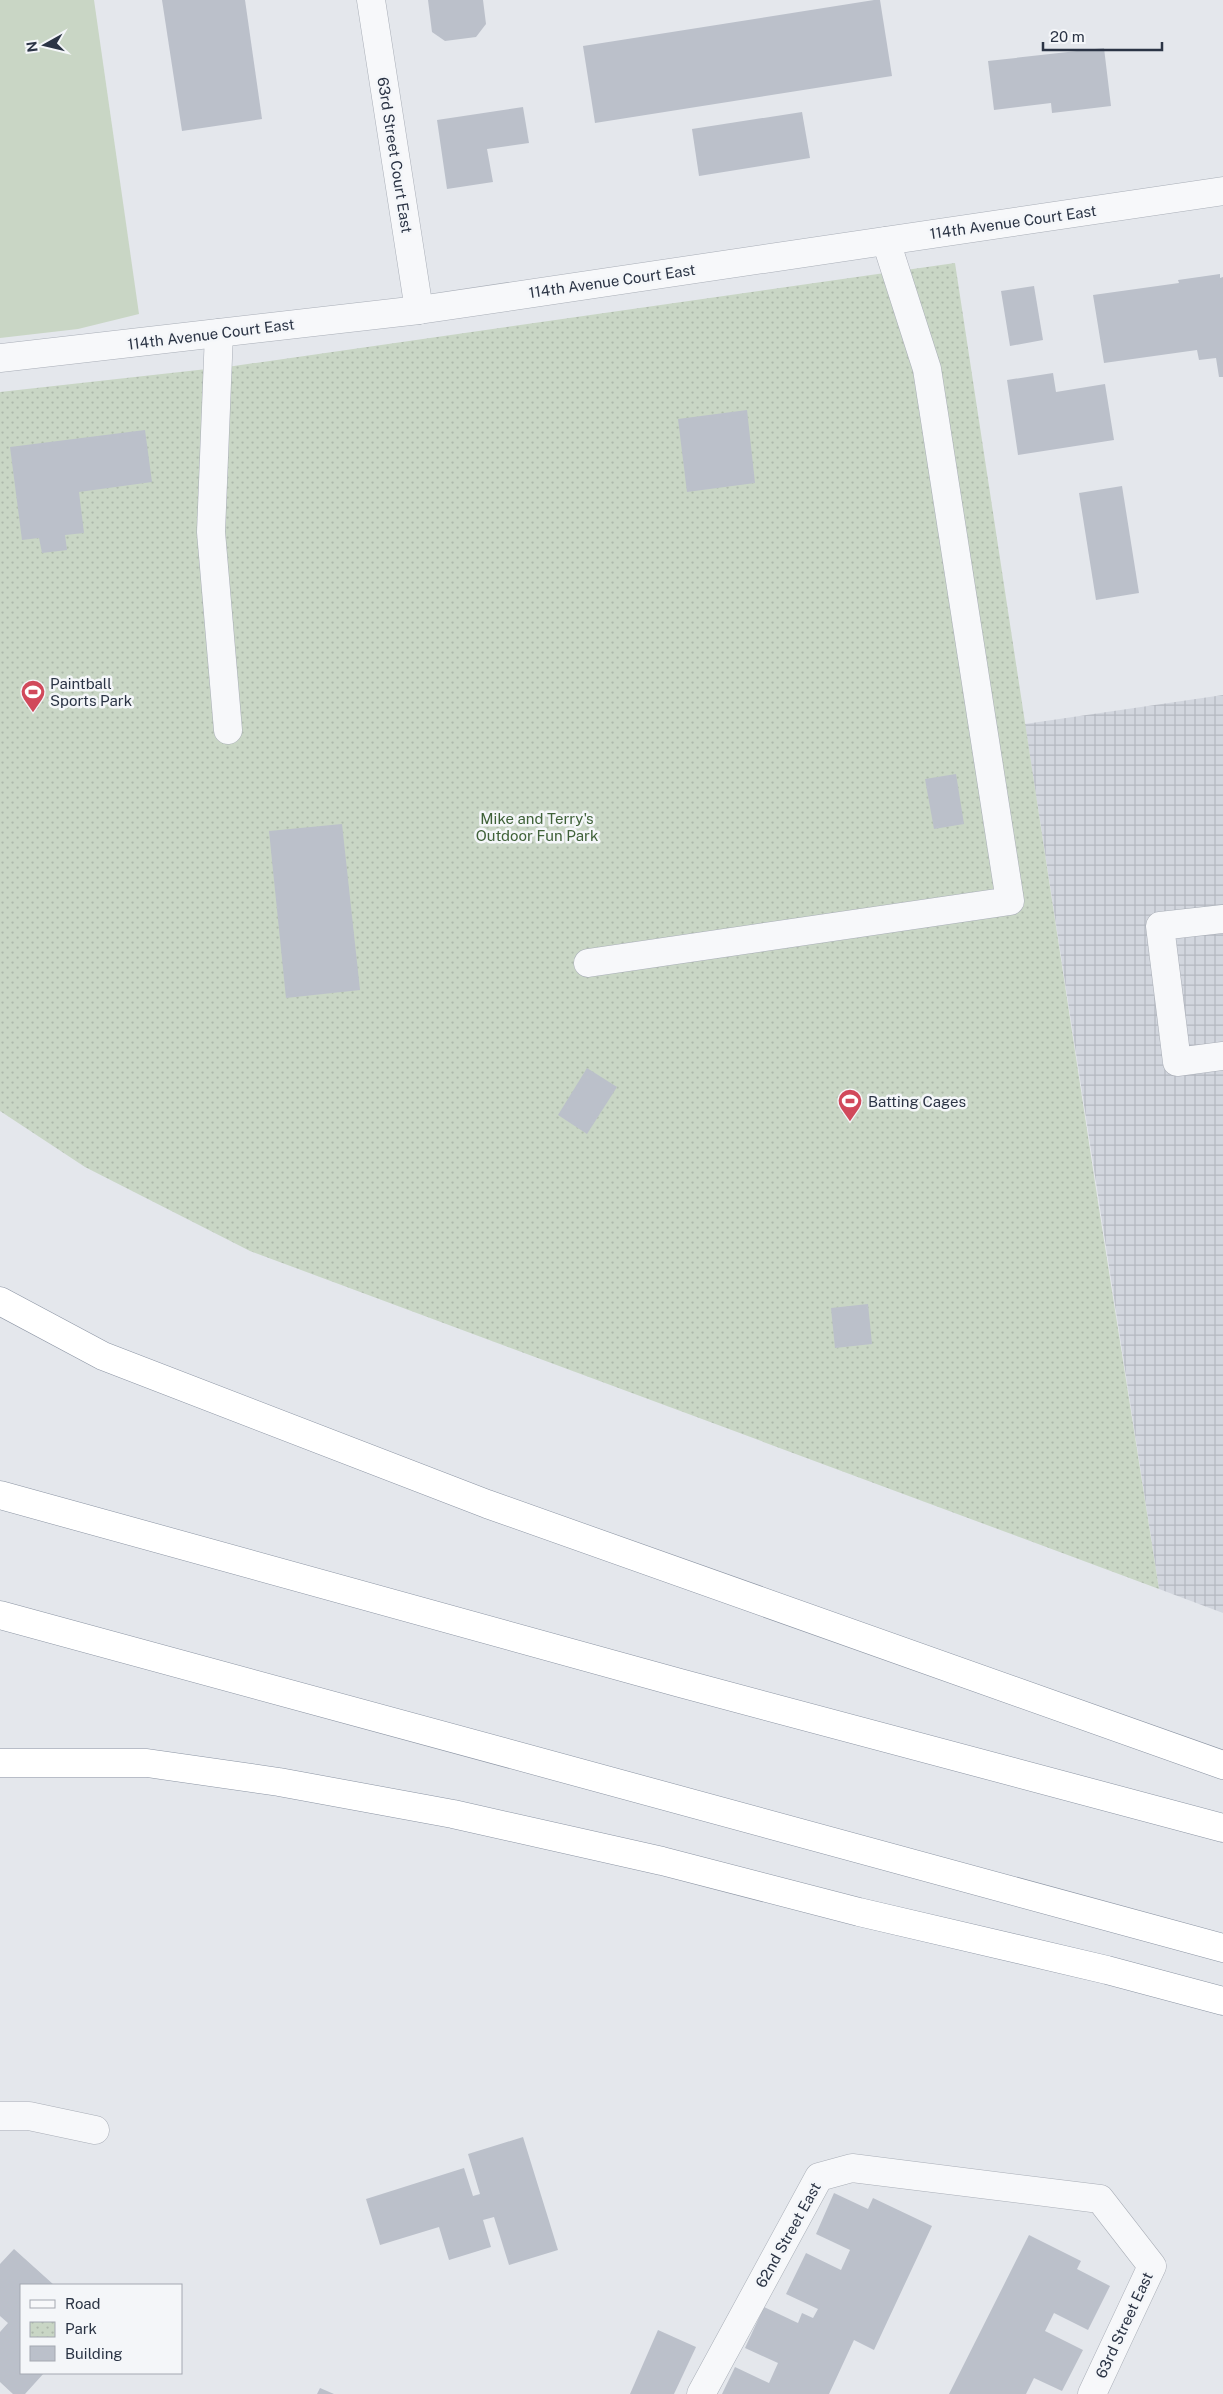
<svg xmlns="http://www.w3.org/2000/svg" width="1223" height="2394" viewBox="0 0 1223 2394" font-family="'Public Sans',sans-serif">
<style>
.industrial{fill:url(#industrial-grid)}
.green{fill:#c9d6c5}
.park{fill:url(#park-dots)}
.building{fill:#bbc0ca}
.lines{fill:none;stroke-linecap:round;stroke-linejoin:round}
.minor-casing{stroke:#a9aeb7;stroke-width:29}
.highway-casing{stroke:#8b94a3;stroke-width:29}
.minor{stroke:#f7f8fa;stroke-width:28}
.highway{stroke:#fff;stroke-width:28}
.labels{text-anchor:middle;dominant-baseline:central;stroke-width:5;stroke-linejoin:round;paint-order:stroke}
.street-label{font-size:15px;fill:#2b3445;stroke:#f4f6f9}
.poi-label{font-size:15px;fill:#2b3445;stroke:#f4f6f9;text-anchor:start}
.park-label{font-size:15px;fill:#3f6138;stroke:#f4f6f9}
</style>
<defs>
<pattern id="industrial-grid" width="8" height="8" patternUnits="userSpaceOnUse" patternTransform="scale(1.25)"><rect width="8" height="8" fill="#d2d6de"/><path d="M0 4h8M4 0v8" fill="none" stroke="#b4b8c0"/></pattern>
<pattern id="park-dots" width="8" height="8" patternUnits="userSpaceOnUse" patternTransform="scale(1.25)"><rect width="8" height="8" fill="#c9d6c5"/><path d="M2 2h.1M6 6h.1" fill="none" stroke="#adb8ab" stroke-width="1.8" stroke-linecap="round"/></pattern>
</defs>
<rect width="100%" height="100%" fill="#e4e7ec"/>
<path class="industrial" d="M1223,695v918l-64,-24 -134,-865z"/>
<path class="green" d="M0,0h94l45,314 -61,15 -78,9z"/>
<path class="park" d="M955,263l143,939 61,387 -909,-338 -165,-84 -85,-56v-719l234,-26z"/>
<g class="building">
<path d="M162,0h83l17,119 -80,12z"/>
<path d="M428,0h55l3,24 -10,13 -31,4 -13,-9z"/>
<path d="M874,0h6l12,76 -297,47 -12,-77z"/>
<path d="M1104,48l7,58 -59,7 -1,-10 -57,7 -6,-49z"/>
<path d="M523,107l6,36 -42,6 6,33 -46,7 -10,-69z"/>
<path d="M802,112l8,46 -111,18 -7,-47z"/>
<path d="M1220,274v4l3,-1v100h-4l-3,-19 -17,2 -2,-10 -93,13 -11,-68 86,-12 -1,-3z"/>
<path d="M1034,286l9,54 -33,6 -9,-55z"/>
<path d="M1053,373l3,19 49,-8 9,56 -96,15 -11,-75z"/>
<path d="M747,410l8,73 -68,9 -9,-73z"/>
<path d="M145,430l7,52 -73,10 5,41 -19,2 2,15 -25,3 -3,-15 -17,2 -12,-93z"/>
<path d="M1122,486l17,107 -43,7 -17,-107z"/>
<path d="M956,774l8,50 -30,5 -9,-50z"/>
<path d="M342,824l18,166 -74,8 -17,-167z"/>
<path d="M587,1068l30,19 -30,47 -29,-19z"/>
<path d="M868,1304l4,40 -37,4 -4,-40z"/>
<path d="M523,2137l35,113 -49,15 -15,-48 -11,3 8,27 -42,13 -10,-33 -59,18 -14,-46 98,-31 9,28 7,-2 -12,-40z"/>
<path d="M834,2193l34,16 5,-11 59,28 -58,124 -20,-10 -25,54h-107l13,-27 34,16 9,-20 -33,-15 19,-41 34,16 4,-10 11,5 5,-9 -32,-15 20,-41 35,17 9,-20 -34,-16z"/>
<path d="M1029,2235l52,26 -4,8 33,17 -22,44 -34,-17 -9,18 38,19 -21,41 -28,-13 -8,16h-77z"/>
<path d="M14,2249l40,36h-33v88h23l-19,21h-12l-13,-12v-50l8,-9 -8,-7v-52z"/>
<path d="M658,2330l38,17 -22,47h-44z"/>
<path d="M320,2388l14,6h-17z"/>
</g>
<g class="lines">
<defs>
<g id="minor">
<path d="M371,0l48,310"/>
<path d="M219,333l-8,199 17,198"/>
<path d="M0,358l419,-48 804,-119"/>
<path d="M1223,919l-63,7 17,136 46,-6"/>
<path d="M588,963l422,-62 -83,-532 -41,-128"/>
<path d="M0,2116h29l66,14"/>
<path d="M701,2394l118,-217 33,-9 248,31 52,67 -60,128"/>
</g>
<g id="highway">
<path d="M0,1301l103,55 384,148 736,261"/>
<path d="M0,1495l680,188 543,145"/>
<path d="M0,1615l1223,333"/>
<path d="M0,1763h147l132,19 174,32 209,47 197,51 248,58 116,31"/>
</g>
</defs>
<use href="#minor" class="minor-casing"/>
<use href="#highway" class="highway-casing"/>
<use href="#minor" class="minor"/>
<use href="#highway" class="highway"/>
</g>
<defs>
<symbol id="stadium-pin" viewBox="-11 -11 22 30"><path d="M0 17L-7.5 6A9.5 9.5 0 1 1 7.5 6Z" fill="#d1495b" stroke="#f4f6f9"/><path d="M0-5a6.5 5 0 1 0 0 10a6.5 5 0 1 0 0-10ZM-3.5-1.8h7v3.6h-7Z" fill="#fff"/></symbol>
</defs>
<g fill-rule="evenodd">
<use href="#stadium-pin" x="19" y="678" width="28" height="38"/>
<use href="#stadium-pin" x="836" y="1087" width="28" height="38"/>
</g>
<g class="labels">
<g class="street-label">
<text transform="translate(395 155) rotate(81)">63rd Street Court East</text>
<text transform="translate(1013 222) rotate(-8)">114th Avenue Court East</text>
<text transform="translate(612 281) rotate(-8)">114th Avenue Court East</text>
<text transform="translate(211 334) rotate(-7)">114th Avenue Court East</text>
<text transform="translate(788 2235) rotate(-61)">62nd Street East</text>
<text transform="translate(1124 2325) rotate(-65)">63rd Street East</text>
</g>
<g class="poi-label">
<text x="50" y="683">Paintball<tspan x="50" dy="17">Sports Park</tspan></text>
<text x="868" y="1101">Batting Cages</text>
</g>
<g class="park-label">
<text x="537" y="818">Mike and Terry's<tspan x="537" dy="17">Outdoor Fun Park</tspan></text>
</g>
</g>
<rect x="20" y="2284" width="162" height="90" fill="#f4f6f9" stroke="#a4a8b1"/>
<rect x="30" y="2300" width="25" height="8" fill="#f7f8fa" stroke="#a4a8b1"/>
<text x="65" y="2309" font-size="15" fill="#2b3445">Road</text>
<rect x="30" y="2322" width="25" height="15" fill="url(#park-dots)" stroke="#a4a8b1"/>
<text x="65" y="2334" font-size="15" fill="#2b3445">Park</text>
<rect x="30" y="2346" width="25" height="15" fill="#bbc0ca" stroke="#a4a8b1"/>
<text x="65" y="2359" font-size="15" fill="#2b3445">Building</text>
<g transform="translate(45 45) rotate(262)" stroke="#f4f6f9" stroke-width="4" paint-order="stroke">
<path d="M0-4L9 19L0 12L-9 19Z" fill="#2b3445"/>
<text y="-8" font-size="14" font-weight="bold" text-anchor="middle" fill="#2b3445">N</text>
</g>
<path d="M1043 42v8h119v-8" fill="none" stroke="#2b3445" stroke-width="2.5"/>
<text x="1050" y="42" font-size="15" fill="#2b3445" stroke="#f4f6f9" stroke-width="4" paint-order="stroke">20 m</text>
</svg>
